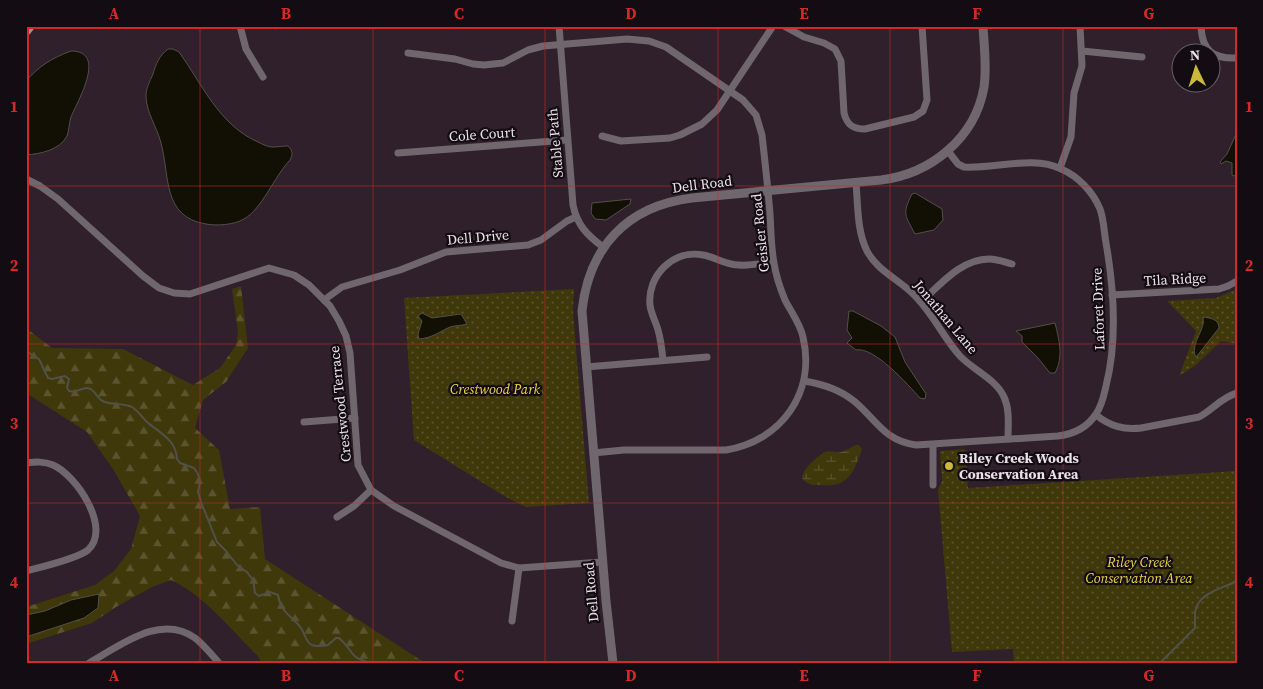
<svg xmlns="http://www.w3.org/2000/svg" width="1263" height="689" viewBox="0 0 1263 689" font-family="'Source Serif 4',serif">
<style>
.forest{fill:url(#forest-firs)}
.wetland{fill:url(#wetland-marsh)}
.park{fill:url(#park-dots)}
.water{fill:#121004;stroke:#534f49}
.lines{fill:none;stroke-linecap:round;stroke-linejoin:round}
.stream{stroke:#534f49;stroke-width:2}
.minor{stroke:#6f676d;stroke-width:7}
.tertiary{stroke:#6f676d;stroke-width:9}
.secondary{stroke:#998d96;stroke-width:10}
.grid{fill:none;stroke:#d62828;stroke-width:1;stroke-opacity:0.55}
.poi-dot{fill:#ccb939;stroke:#130c12;stroke-width:2}
.labels{text-anchor:middle;dominant-baseline:central;stroke-width:4.5;stroke-linejoin:round;paint-order:stroke}
.street-label{font-size:14px;fill:#ebe1e9;stroke:#130c12}
.park-label{font-size:14px;font-style:italic;fill:#ebd74a;stroke:#130c12}
.poi-label{font-size:14px;font-weight:bold;fill:#ebe1e9;stroke:#130c12;text-anchor:start}
.neatline{fill:none;stroke:#d62828;stroke-width:2}
.grid-label{font-size:16px;text-anchor:middle;font-weight:bold;fill:#d62828}
</style>
<defs>
<pattern id="forest-firs" width="22" height="20" patternUnits="userSpaceOnUse" patternTransform="scale(1.25)"><rect width="22" height="20" fill="#3e380b"/><path d="M5 1l3.5 6h-7zM16 11l3.5 6h-7z" fill="#5a542f"/></pattern>
<pattern id="wetland-marsh" width="20" height="14" patternUnits="userSpaceOnUse" patternTransform="scale(1.25)"><rect width="20" height="14" fill="#3e380b"/><path d="M1 5h8M5 5V1M11 12h8M15 12V8" fill="none" stroke="#5a542f"/></pattern>
<pattern id="park-dots" width="8" height="8" patternUnits="userSpaceOnUse" patternTransform="scale(1.25)"><rect width="8" height="8" fill="#3e380b"/><path d="M2 2h.1M6 6h.1" fill="none" stroke="#5a542f" stroke-width="1.8" stroke-linecap="round"/></pattern>
</defs>
<rect width="100%" height="100%" fill="#2f202c"/>
<path class="forest" d="M241,286l7,62 -22,34 -23,18 -8,28 24,22 11,59 30,-2 5,52 160,104h-163l-5,-8c-26,-25 -53,-60 -86,-75l-19,7 -36,20 -24,16 -66,21v-37l69,-22 19,-14 17,-22 9,-33 -27,-47 -26,-37 -61,-39v-65l26,20 71,1 70,36 27,-17 16,-23 2,-13 -6,-43z"/>
<path class="wetland" d="M856,445h3l3,4c-8,24 -14,39 -42,36 -8,0 -13,0 -18,-7 0,-8 15,-22 23,-26 5,-2 11,1 16,0 5,-1 10,-5 15,-7z"/>
<g class="park">
<path d="M574,289l-1,23 16,191 -63,4 -22,-11 -90,-56 -10,-142z"/>
<path d="M1237,289v55l-16,-3 -25,24 -17,11 17,-45 -29,-30 49,-3z"/>
<path d="M965,449l3,39 269,-17v192h-223l-1,-14 -61,3 -14,-162 4,-9 -2,-30z"/>
</g>
<g class="water">
<path d="M168,49h5l6,3c23,32 40,73 79,90 4,2 10,5 14,5 6,0 11,-1 16,-1 5,5 5,8 2,14 -16,17 -28,49 -46,59 -10,6 -27,7 -38,5 -44,-7 -36,-48 -45,-81 -4,-16 -15,-31 -15,-47 0,-8 4,-15 7,-22 3,-10 6,-18 15,-25z"/>
<path d="M71,51c37,0 6,51 0,66 -2,6 -2,14 -4,19 -7,14 -27,18 -41,19v-74c13,-15 26,-23 45,-30z"/>
<path d="M1237,132v42l-3,2 -2,-1v-12l-6,-2 -5,3 -1,-2 7,-8z"/>
<path d="M915,193l27,16 1,11 -9,10 -19,4c-10,-19 -13,-20 -3,-40z"/>
<path d="M631,199l-1,5 -24,16 -11,-1 -4,-6 1,-10z"/>
<path d="M849,311h4l28,15 14,11 10,25 21,32 -1,5 -5,-1c-12,-13 -46,-52 -64,-48l-9,-7 5,-5 -5,-8z"/>
<path d="M422,313l10,5 29,-4 6,10c-6,2 -11,1 -17,3 -11,5 -18,11 -31,12l-1,-5 4,-13 -4,-5z"/>
<path d="M1203,317c7,1 16,2 16,11l-22,28h-2c-4,-15 11,-26 8,-39z"/>
<path d="M1055,323c4,17 9,33 0,50h-5l-12,-15 -16,-16v-6l-6,-5z"/>
<path d="M99,594l-1,14 -14,10 -58,19v-22l19,-4 26,-11z"/>
</g>
<g class="lines">
<g class="stream">
<path d="M26,351l13,8 9,19 4,1 13,-3 4,3 -2,9 2,3c7,2 12,-3 18,-3 8,0 10,12 18,14 9,3 18,1 27,5 6,4 9,9 14,14 13,12 30,18 31,38l3,4 14,5 4,6 2,8 -2,10 3,10 16,40 9,9 11,14 10,7 6,8 2,13 4,3 11,-4 8,3c3,18 13,20 23,33 4,5 4,14 11,17 5,2 11,1 16,0l8,-7h3c17,14 7,19 33,25"/>
<path d="M1160,663l35,-35c0,-5 0,-10 0,-16 3,-19 26,-23 40,-30l2,-4"/>
</g>
<g class="minor">
<path d="M240,26l6,23 17,28"/>
<path d="M559,26l14,179c4,20 14,30 30,42"/>
<path d="M784,26l20,11 20,6 11,6 6,12 3,52c3,12 9,16 21,16l49,-12 9,-6 4,-11 -5,-74"/>
<path d="M1201,26c1,25 12,33 36,32"/>
<path d="M1082,51l60,6"/>
<path d="M408,53l47,6 18,5 11,1 19,-2 25,-13 15,-4 84,-7 22,2 17,6 77,53 13,15 6,20c3,27 6,53 8,79 1,16 1,34 4,49 2,13 6,25 11,37 6,12 15,23 18,37 13,56 -22,104 -77,113h-102l-31,3"/>
<path d="M602,136l19,5 49,-3 10,-3 22,-11 15,-14 56,-84"/>
<path d="M398,153l169,-13"/>
<path d="M1060,168l11,-31 3,-44 8,-27 -2,-40"/>
<path d="M26,179l14,7 18,13 85,77 16,12 15,5 16,1 79,-26 25,7 15,10 21,21 9,15 7,15 4,17 8,112 13,25 23,16 107,57 18,5 83,-6"/>
<path d="M856,183c2,23 1,48 11,68 10,19 29,27 44,41 21,19 31,44 49,64 13,14 36,23 44,41 6,13 4,28 4,42"/>
<path d="M1112,295l107,-6 9,-3 9,-5"/>
<path d="M324,300l18,-13 58,-17 46,-18 82,-7 13,-5 26,-19 9,-4"/>
<path d="M921,302c19,-17 40,-43 68,-43 8,0 16,3 23,5"/>
<path d="M663,360c-1,-10 -2,-20 -5,-30 -2,-8 -7,-16 -8,-25 -3,-29 23,-56 53,-50 12,2 23,10 36,10 12,1 23,-2 34,-3"/>
<path d="M586,367l121,-10"/>
<path d="M804,381c19,3 35,8 50,20 22,18 30,40 62,44l142,-9c16,-2 29,-8 38,-22 6,-8 8,-19 10,-28 12,-47 8,-97 0,-143 -2,-11 -2,-23 -6,-34 -7,-17 -22,-33 -39,-40 -27,-14 -67,0 -97,-2l-6,-3 -10,-13"/>
<path d="M1096,415c14,11 27,15 45,13l58,-11c13,-7 23,-20 38,-24"/>
<path d="M304,422l51,-4"/>
<path d="M933,445v40"/>
<path d="M26,463c9,-1 18,-2 27,2 23,10 59,63 35,85 -11,9 -47,17 -62,21"/>
<path d="M337,517l17,-11 17,-16"/>
<path d="M512,621l7,-53"/>
<path d="M89,663c31,-17 71,-50 106,-25 9,7 16,16 24,25"/>
</g>
<path class="tertiary" d="M613,663l-7,-62 -24,-290c7,-64 45,-105 110,-113l189,-18c49,-6 94,-41 103,-93 3,-20 0,-41 -1,-61"/>
<path class="secondary" d="M26,31l4,-5"/>
</g>
<path class="grid" d="M200,26v637M373,26v637M545,26v637M718,26v637M890,26v637M1063,26v637M26,186h1211M26,344h1211M26,503h1211"/>
<circle class="poi-dot" cx="949" cy="466" r="5"/>
<g class="labels">
<g class="street-label">
<text transform="translate(482 134) rotate(-4)">Cole Court</text>
<text transform="translate(555 143) rotate(-95)">Stable Path</text>
<text transform="translate(702 184) rotate(-7)">Dell Road</text>
<text transform="translate(760 233) rotate(-96)">Geisler Road</text>
<text transform="translate(478 237) rotate(-5)">Dell Drive</text>
<text transform="translate(1175 279) rotate(-3)">Tila Ridge</text>
<text transform="translate(1098 309) rotate(-92)">Laforet Drive</text>
<text transform="translate(946 317) rotate(50)">Jonathan Lane</text>
<text transform="translate(340 404) rotate(-96)">Crestwood Terrace</text>
<text transform="translate(591 592) rotate(-95)">Dell Road</text>
</g>
<g class="park-label">
<text x="495" y="389">Crestwood Park</text>
<text x="1139" y="562">Riley Creek<tspan x="1139" dy="16">Conservation Area</tspan></text>
</g>
<g class="poi-label">
<text x="959" y="458">Riley Creek Woods<tspan x="959" dy="16">Conservation Area</tspan></text>
</g>
</g>
<rect width="1263" height="689" fill="none" stroke="#130c12" stroke-width="55"/>
<g transform="translate(1196 68) rotate(356)"><circle r="24" fill="#130c12" stroke="#696168"/>
<path d="M0-4L9 19L0 12L-9 19Z" fill="#ccb939"/>
<text y="-8" font-size="14" font-weight="bold" text-anchor="middle" fill="#ebe1e9">N</text>
</g>
<rect x="28" y="28" width="1208" height="634" class="neatline"/>
<g class="grid-label">
<text x="114" y="19">A</text>
<text x="286" y="19">B</text>
<text x="459" y="19">C</text>
<text x="631" y="19">D</text>
<text x="804" y="19">E</text>
<text x="977" y="19">F</text>
<text x="1149" y="19">G</text>
<text x="14" y="112">1</text>
<text x="1249" y="112">1</text>
<text x="14" y="271">2</text>
<text x="1249" y="271">2</text>
<text x="14" y="429">3</text>
<text x="1249" y="429">3</text>
<text x="14" y="588">4</text>
<text x="1249" y="588">4</text>
<text x="114" y="681">A</text>
<text x="286" y="681">B</text>
<text x="459" y="681">C</text>
<text x="631" y="681">D</text>
<text x="804" y="681">E</text>
<text x="977" y="681">F</text>
<text x="1149" y="681">G</text>
</g>
</svg>
